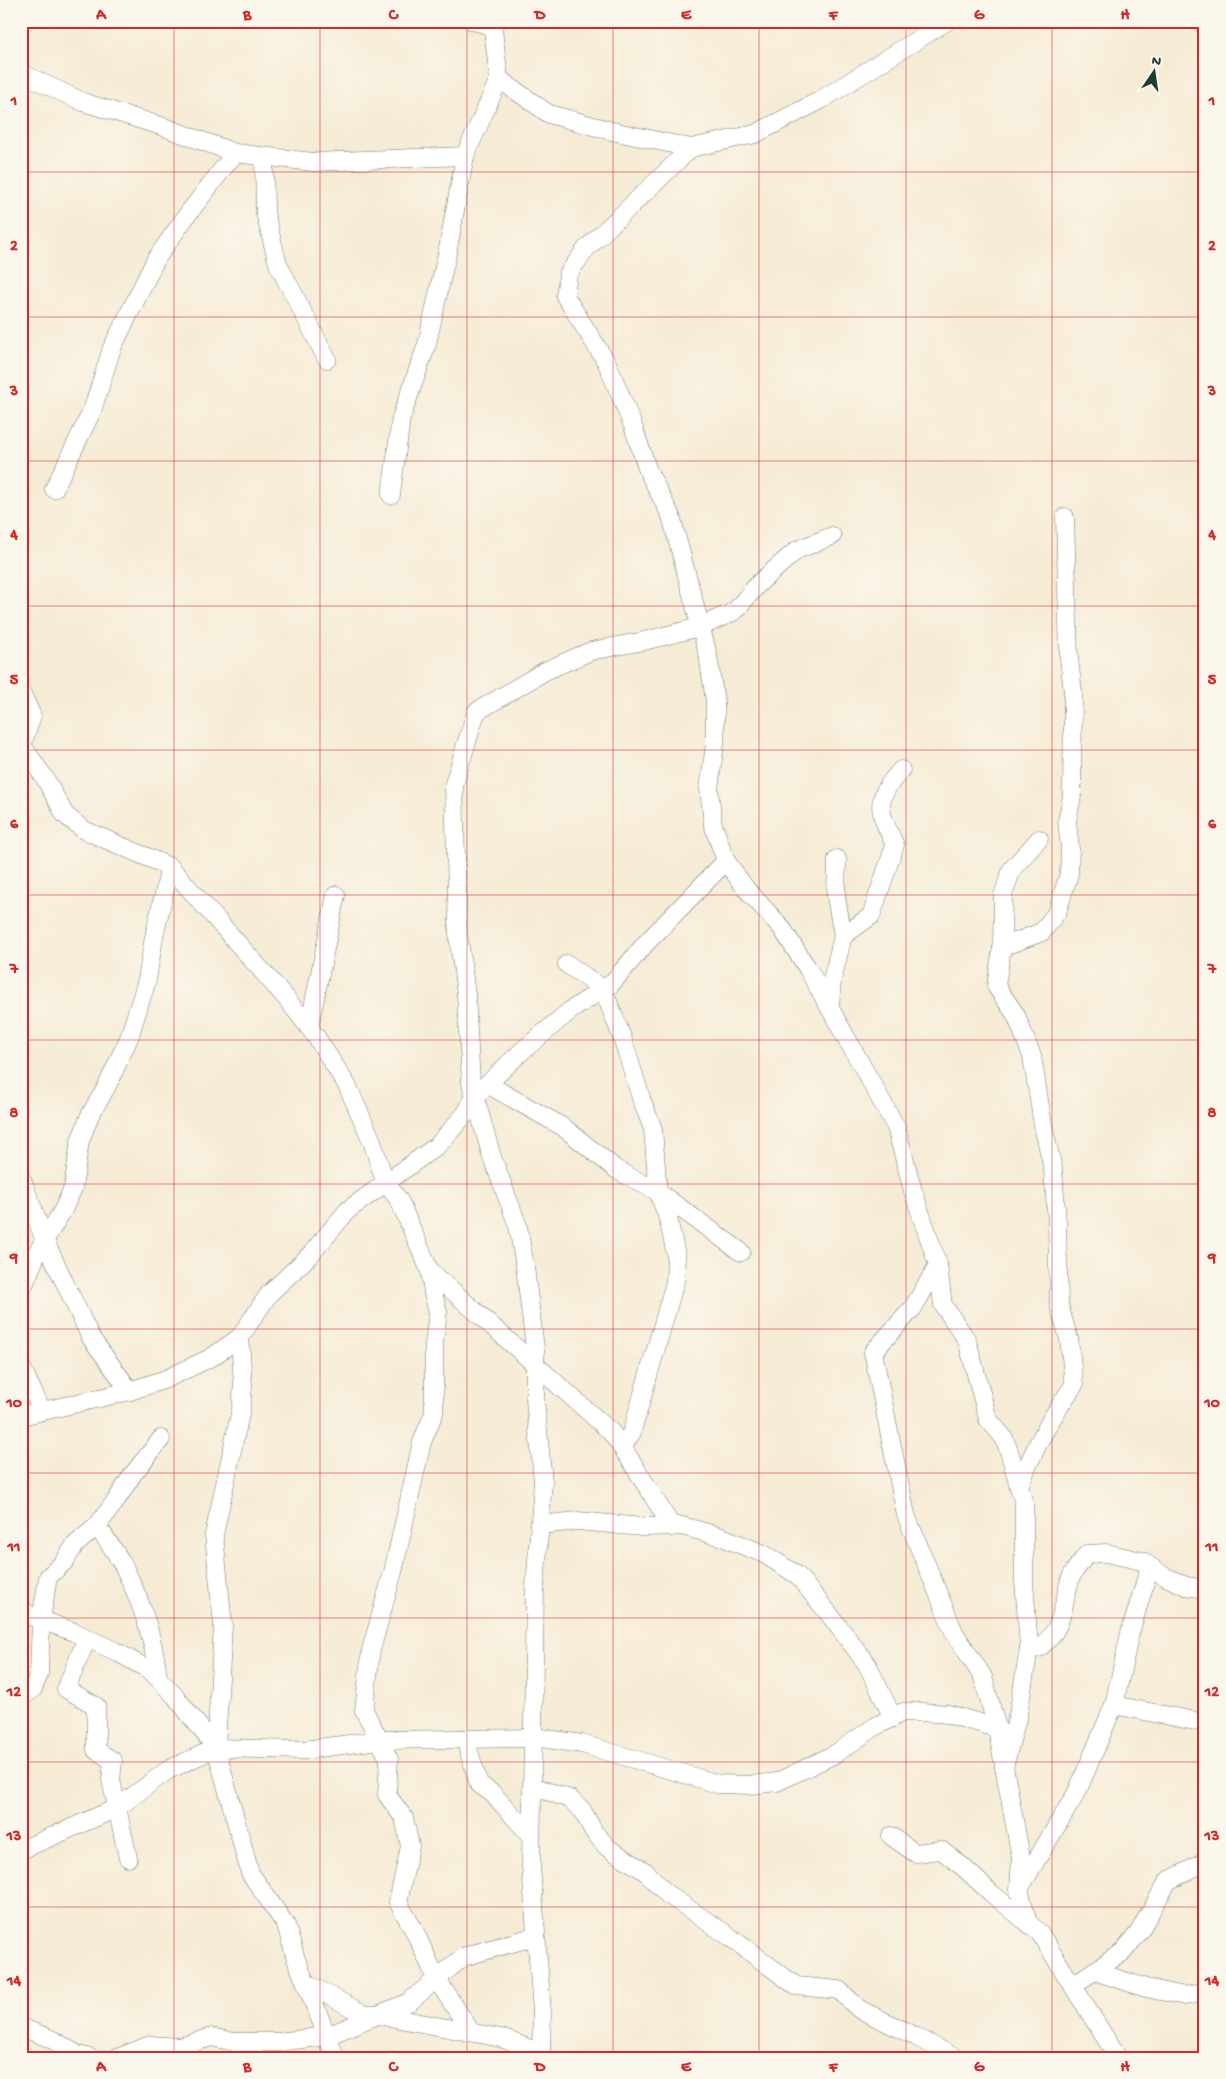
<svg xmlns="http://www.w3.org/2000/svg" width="1226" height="2079" viewBox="0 0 1226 2079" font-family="'Gochi Hand',sans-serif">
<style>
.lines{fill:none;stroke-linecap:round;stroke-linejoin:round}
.minor-casing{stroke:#6a7a6c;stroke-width:19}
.minor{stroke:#fff;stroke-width:18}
.grid{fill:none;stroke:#d62828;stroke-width:1;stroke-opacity:0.55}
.neatline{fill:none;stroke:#d62828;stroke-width:2}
.grid-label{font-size:16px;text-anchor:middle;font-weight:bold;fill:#d62828}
</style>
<rect width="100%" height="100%" fill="#fbf7ec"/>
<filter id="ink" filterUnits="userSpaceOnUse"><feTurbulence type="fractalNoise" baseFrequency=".02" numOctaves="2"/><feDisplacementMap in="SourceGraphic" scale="10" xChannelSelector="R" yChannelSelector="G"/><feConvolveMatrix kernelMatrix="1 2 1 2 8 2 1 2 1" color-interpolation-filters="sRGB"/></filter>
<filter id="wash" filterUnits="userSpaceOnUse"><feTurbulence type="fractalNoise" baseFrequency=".0096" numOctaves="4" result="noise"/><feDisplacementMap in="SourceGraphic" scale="20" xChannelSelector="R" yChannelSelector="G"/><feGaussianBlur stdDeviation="1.12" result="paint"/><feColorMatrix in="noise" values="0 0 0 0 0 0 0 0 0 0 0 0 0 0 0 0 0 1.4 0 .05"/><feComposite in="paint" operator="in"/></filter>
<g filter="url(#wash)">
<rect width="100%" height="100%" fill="#f6ebd5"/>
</g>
<g filter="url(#ink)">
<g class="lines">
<defs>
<g id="minor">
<path d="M473,21l19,5"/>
<path d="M1201,21l4,6"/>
<path d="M21,73l62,29 78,24 74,27 78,9 152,-6"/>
<path d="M499,79l50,35 63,17 79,17 64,-14 66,-34 126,-79"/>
<path d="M691,148l-105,101 -18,25 -3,22 42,67 26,63 15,45 23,45 37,139 7,46v43l-6,45 4,36 13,36 20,28 35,38 27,42 88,158 17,64 25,74 5,40 24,35 21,79 16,19 5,13 15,53v77l5,67 -11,67 -14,52"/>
<path d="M264,157l1,56 13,51 49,95"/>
<path d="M54,489l38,-78 20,-63 44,-89 31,-44 48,-62"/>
<path d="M391,495l10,-77 26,-74 21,-95 17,-93 34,-77 -7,-58"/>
<path d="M21,692l11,24 -10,29"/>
<path d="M21,744l25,36 19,35 19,15 86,37 116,131 29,37 32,50 25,56 13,41 14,18 31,71 3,22 5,19 -4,32v69l-12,29 -29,130 -22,78 -7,60 25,49 -2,36 17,23 6,28 -12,56 17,30 21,46 35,54"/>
<path d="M837,859l-1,38 7,39"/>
<path d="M1002,947l40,-15 15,-20 12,-38 1,-25 -3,-28 5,-25 1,-103 -4,-35 -4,-141"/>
<path d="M567,964l36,25 19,48 20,64 11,28 5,63 10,26 8,37 -1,27 -43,150 -10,16"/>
<path d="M830,1008l2,-28 11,-44 28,-20 24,-71c-17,-36 -22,-44 6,-75"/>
<path d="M309,1027l27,-132"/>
<path d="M487,1084l76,43 54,43 41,22 83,60"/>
<path d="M21,1177l24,64 46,97 39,53"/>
<path d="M938,1265l-25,43 -40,44 33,163 48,117 29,45 14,51 24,130 -2,31 9,34"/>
<path d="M430,1271l181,161 19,27 42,68"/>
<path d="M21,1292l17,-41 25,-41 10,-22 7,-47 10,-26 16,-27 23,-50 18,-58 7,-43 16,-70"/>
<path d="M21,1366l21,45"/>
<path d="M21,1416l109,-25 36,-12 46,-22 28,-20 29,-43 42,-40 37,-44 90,-65 28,-32 9,-17 47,-45 49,-41 40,-26 36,-42 79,-81"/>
<path d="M1019,1486c16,-39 30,-66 55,-101l-5,-46 -10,-34 -2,-82 -4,-54 -10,-44 -11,-69 -16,-41 -20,-29 6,-39 1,-52 9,-26 27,-30"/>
<path d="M539,1525l39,-4 64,6 40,-1 40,11 42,17 33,21 32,39 38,50 26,54"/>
<path d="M97,1526c9,13 20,27 27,41 17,34 30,73 34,110"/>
<path d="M21,1609l10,7 43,16 41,19 36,20 24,25 41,52 34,125 36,52 10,34 40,99"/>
<path d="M87,1638l-21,51 30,17v44l17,11 -2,19 17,78"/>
<path d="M1029,1648h10c27,-21 22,-42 32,-71 4,-8 11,-16 16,-23l19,-1 36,8 22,15 22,10 19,3"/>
<path d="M21,1698l12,-9 6,-15 2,-54 7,-43 16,-15 11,-17 22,-19 18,-24 18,-28 28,-35"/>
<path d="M1114,1705l91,18"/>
<path d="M465,1739l14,45 14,10 38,42"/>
<path d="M216,1748l7,-123 -9,-90 27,-126 2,-23 -3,-49"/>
<path d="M532,1786l38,13 12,11 12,22 14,16 38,24 21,22 63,43 66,49 43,4 20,19 56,27 40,22"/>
<path d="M891,1836l24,17 26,-3 22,17 28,26 48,39 79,126"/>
<path d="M21,1850l96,-42 51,-38 48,-22 88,2 75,-10 162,-2 41,6 136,40 33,1 26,-3 58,-28 41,-28 27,-14h19l26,2 49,14"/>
<path d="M1021,1886l56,-94 37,-87 16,-72 20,-67"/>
<path d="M1094,1971l52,17 39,8 20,-4"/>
<path d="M306,1983l59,32h13l123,23 40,15 1,-41 -11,-146 4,-279 8,-106 -8,-81v-52l-10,-81 -7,-41 -27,-72 -20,-71 -5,-88 -8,-62 -4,-149 22,-72 69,-41 46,-20 53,-10 56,-14 35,-16 24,-28 38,-33 35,-14"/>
<path d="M1073,1985l50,-33 16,-20 29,-51 37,-19"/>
<path d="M21,2027l30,12 27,16 12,3"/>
<path d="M117,2058l33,-13 30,2 31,-10 23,5h45l48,-6 82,-34 54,-45 73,-21"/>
</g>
</defs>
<use href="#minor" class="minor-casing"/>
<use href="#minor" class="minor"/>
</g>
</g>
<path class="grid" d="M174,21v2037M320,21v2037M467,21v2037M613,21v2037M759,21v2037M906,21v2037M1052,21v2037M21,172h1184M21,317h1184M21,461h1184M21,606h1184M21,750h1184M21,895h1184M21,1040h1184M21,1184h1184M21,1329h1184M21,1473h1184M21,1618h1184M21,1762h1184M21,1907h1184"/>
<rect width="1226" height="2079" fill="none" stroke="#fbf7ec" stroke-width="55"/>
<g transform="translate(1154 72) rotate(13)" stroke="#fbf7ec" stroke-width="4" paint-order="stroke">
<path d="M0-4L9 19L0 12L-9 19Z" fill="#1f3d34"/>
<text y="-8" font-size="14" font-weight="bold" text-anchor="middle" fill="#1f3d34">N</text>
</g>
<rect x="28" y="28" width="1170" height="2024" class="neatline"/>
<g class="grid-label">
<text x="101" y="19">A</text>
<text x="247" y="19">B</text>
<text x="393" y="19">C</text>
<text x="540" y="19">D</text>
<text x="686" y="19">E</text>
<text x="833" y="19">F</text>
<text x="979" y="19">G</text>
<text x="1125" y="19">H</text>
<text x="14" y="105">1</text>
<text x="1212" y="105">1</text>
<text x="14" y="250">2</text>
<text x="1212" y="250">2</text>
<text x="14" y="395">3</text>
<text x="1212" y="395">3</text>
<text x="14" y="539">4</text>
<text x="1212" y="539">4</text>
<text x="14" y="684">5</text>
<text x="1212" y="684">5</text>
<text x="14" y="828">6</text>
<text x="1212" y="828">6</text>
<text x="14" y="973">7</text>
<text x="1212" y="973">7</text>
<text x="14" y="1117">8</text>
<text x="1212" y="1117">8</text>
<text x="14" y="1262">9</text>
<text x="1212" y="1262">9</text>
<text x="14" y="1407">10</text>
<text x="1212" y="1407">10</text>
<text x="14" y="1551">11</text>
<text x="1212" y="1551">11</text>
<text x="14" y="1696">12</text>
<text x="1212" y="1696">12</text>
<text x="14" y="1840">13</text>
<text x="1212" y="1840">13</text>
<text x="14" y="1985">14</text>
<text x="1212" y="1985">14</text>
<text x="101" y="2071">A</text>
<text x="247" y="2071">B</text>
<text x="393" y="2071">C</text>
<text x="540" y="2071">D</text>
<text x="686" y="2071">E</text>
<text x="833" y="2071">F</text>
<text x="979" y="2071">G</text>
<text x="1125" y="2071">H</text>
</g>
</svg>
